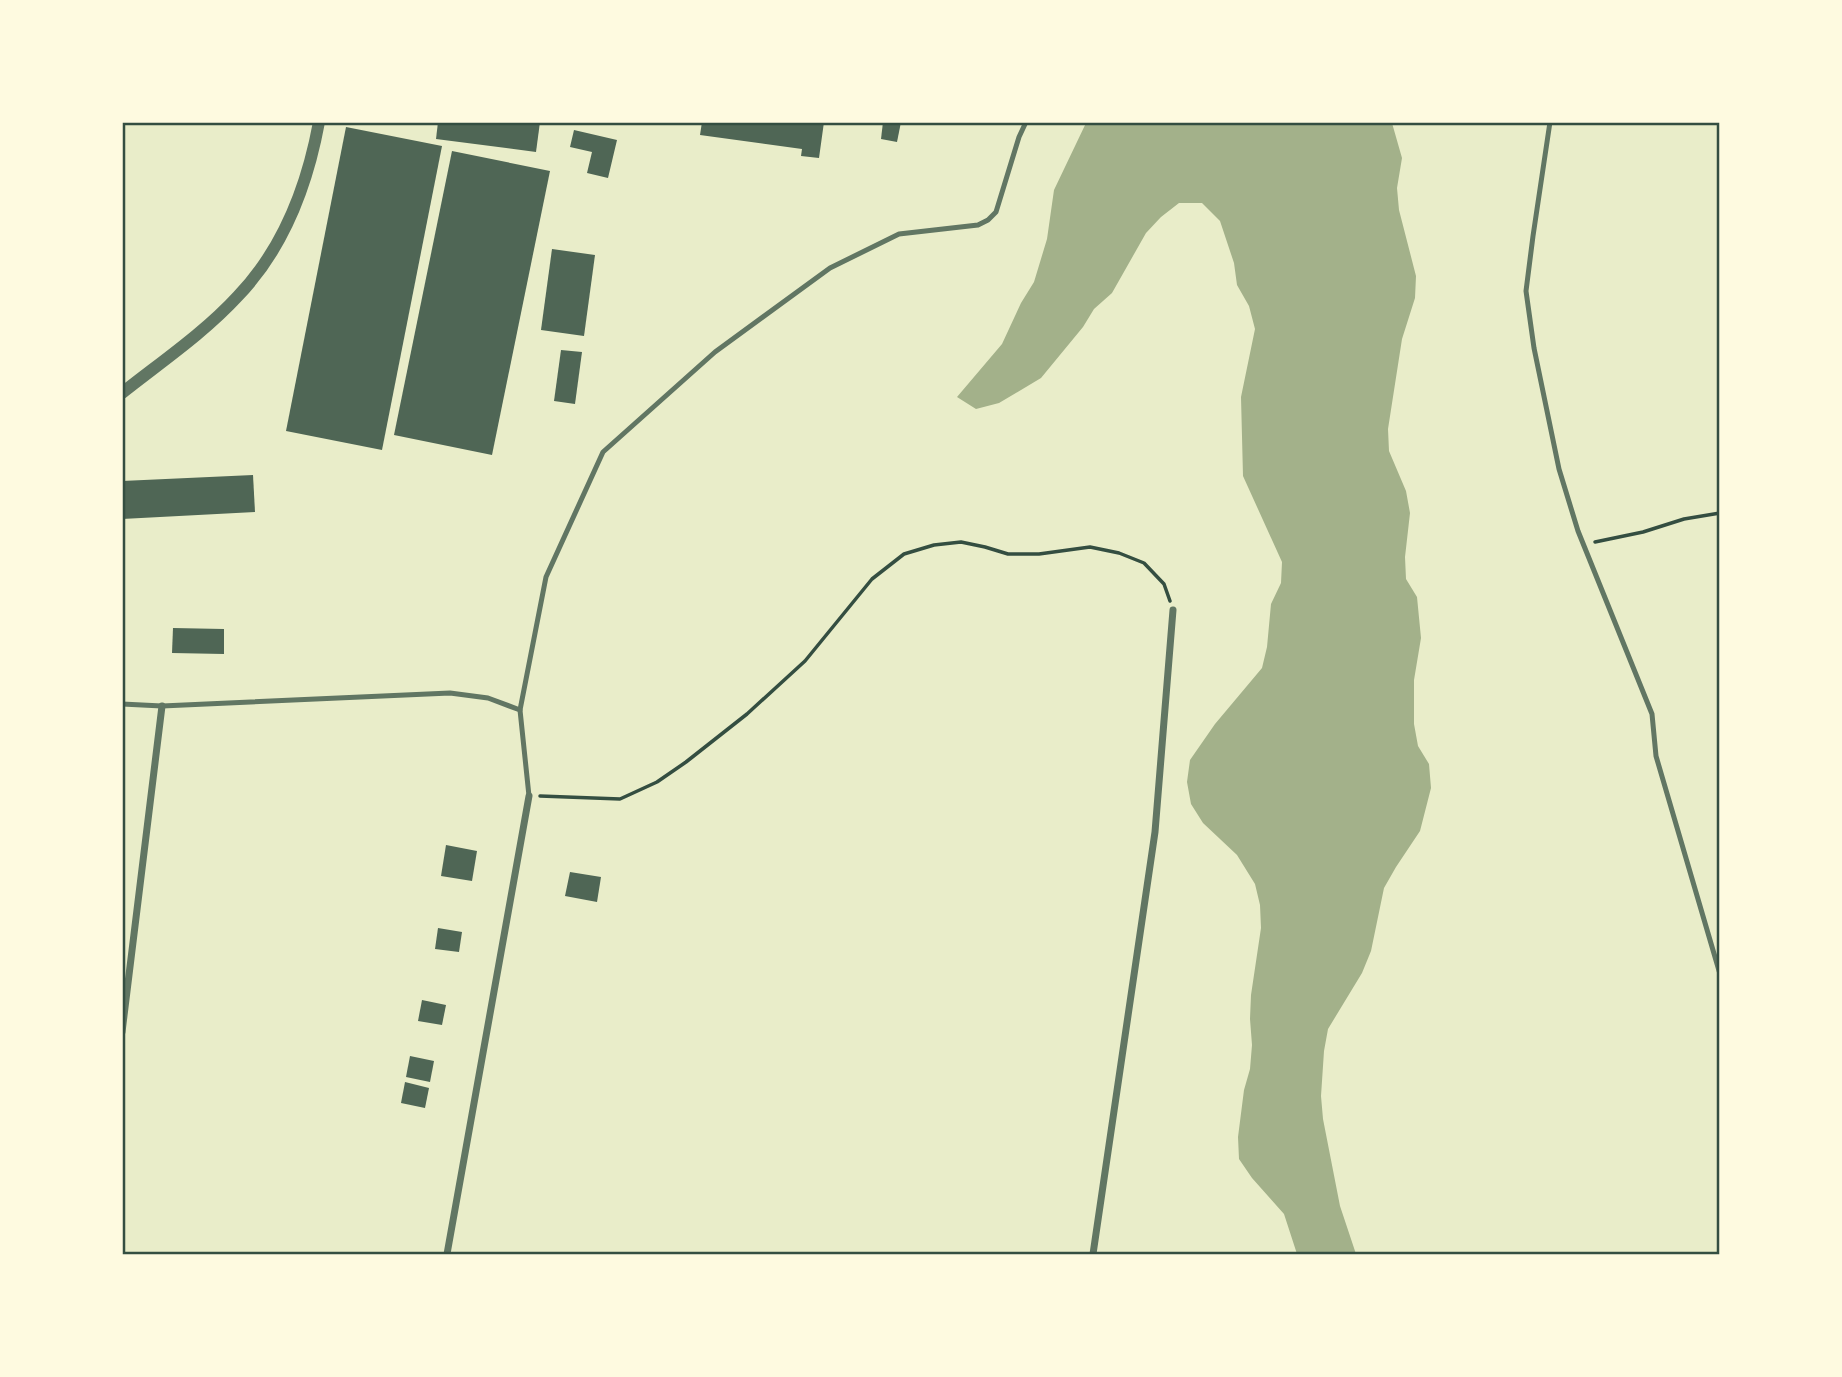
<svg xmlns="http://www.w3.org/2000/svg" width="1842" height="1377" viewBox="0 0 1842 1377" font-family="Rubik,sans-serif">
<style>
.water{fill:#a3b18a}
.building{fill:#4f6655}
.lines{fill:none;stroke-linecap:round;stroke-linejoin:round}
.path{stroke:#344e41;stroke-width:3.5}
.service{stroke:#617663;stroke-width:5}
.minor{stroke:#617663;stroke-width:7}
.tertiary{stroke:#617663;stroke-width:12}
.neatline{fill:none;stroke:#344e41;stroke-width:2.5}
</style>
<rect width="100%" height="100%" fill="#e9edc9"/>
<path class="water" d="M1086,123h306l10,35 -5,30 2,22 17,66 -1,22 -13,41 -14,90 1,22 17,40 4,22 -5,44 1,22 11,18 4,41 -7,42v44l4,22 11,18 2,24 -11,43 -24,36 -12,21 -13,63 -9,22 -34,56 -4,22 -3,45 2,23 17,87 16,48h-59l-13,-40 -32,-36 -13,-19 -1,-22 6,-47 6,-21 2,-24 -2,-26 1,-24 10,-67 -1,-23 -5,-21 -18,-29 -34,-32 -12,-19 -4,-22 3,-22 25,-36 47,-56 5,-21 4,-43 10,-21 1,-21 -39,-86 -2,-79 14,-68 -6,-23 -12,-21 -3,-22 -14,-42 -18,-18h-23l-18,14 -15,16 -34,60 -18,16 -11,18 -42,51 -42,25 -23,6 -19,-12 45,-53 19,-41 13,-21 13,-43 7,-49z"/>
<g class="building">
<path d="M438,122h102l-4,30 -100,-13z"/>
<path d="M702,122h122l-5,36 -18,-2 1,-7 -102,-14z"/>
<path d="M883,122h18l-4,20 -16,-3z"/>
<path d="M346,127l96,19 -60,304 -96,-19z"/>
<path d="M574,130l43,10 -9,38 -21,-5 5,-21 -22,-5z"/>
<path d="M452,151l98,20 -58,284 -98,-20z"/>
<path d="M552,249l43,6 -11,81 -43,-6z"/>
<path d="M561,350l21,2 -7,52 -21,-3z"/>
<path d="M253,475l2,37 -133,7v-38z"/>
<path d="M173,628l51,1v25l-52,-1z"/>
<path d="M446,845l31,6 -5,30 -31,-5z"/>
<path d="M570,872l31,5 -4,25 -32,-6z"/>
<path d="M438,928l24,4 -3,20 -24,-3z"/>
<path d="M422,1000l24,5 -4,20 -24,-4z"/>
<path d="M410,1056l24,5 -4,21 -24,-5z"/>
<path d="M405,1082l24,6 -4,20 -24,-5z"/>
</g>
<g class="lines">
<g class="path">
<path d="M1595,542l48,-10 41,-13 36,-6"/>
<path d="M540,796l80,3 37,-17 29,-20 61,-48 58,-53 67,-82 32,-25 30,-9 27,-3 24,5 23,7h31l51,-7 29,6 25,10 20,21 6,17"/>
</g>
<g class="service">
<path d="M1550,122l-17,114 -7,55 8,57 25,121 19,62 74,183 4,42 64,218"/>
<path d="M122,704l40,2 288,-13 38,5 32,12 9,86"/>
<path d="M520,710l26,-133 57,-125 112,-100 115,-84 69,-34 79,-9 10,-5 8,-8 23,-75 7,-15"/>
</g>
<g class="minor">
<path d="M122,1032l40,-326"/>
<path d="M447,1254l82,-458"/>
<path d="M1093,1254l62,-422 18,-222"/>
</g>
<path class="tertiary" d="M122,393c39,-31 82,-60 116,-97 46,-48 69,-109 81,-174"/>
</g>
<rect width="1842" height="1377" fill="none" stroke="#fefae0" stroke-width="248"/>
<rect x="124" y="124" width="1594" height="1129" class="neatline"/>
</svg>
